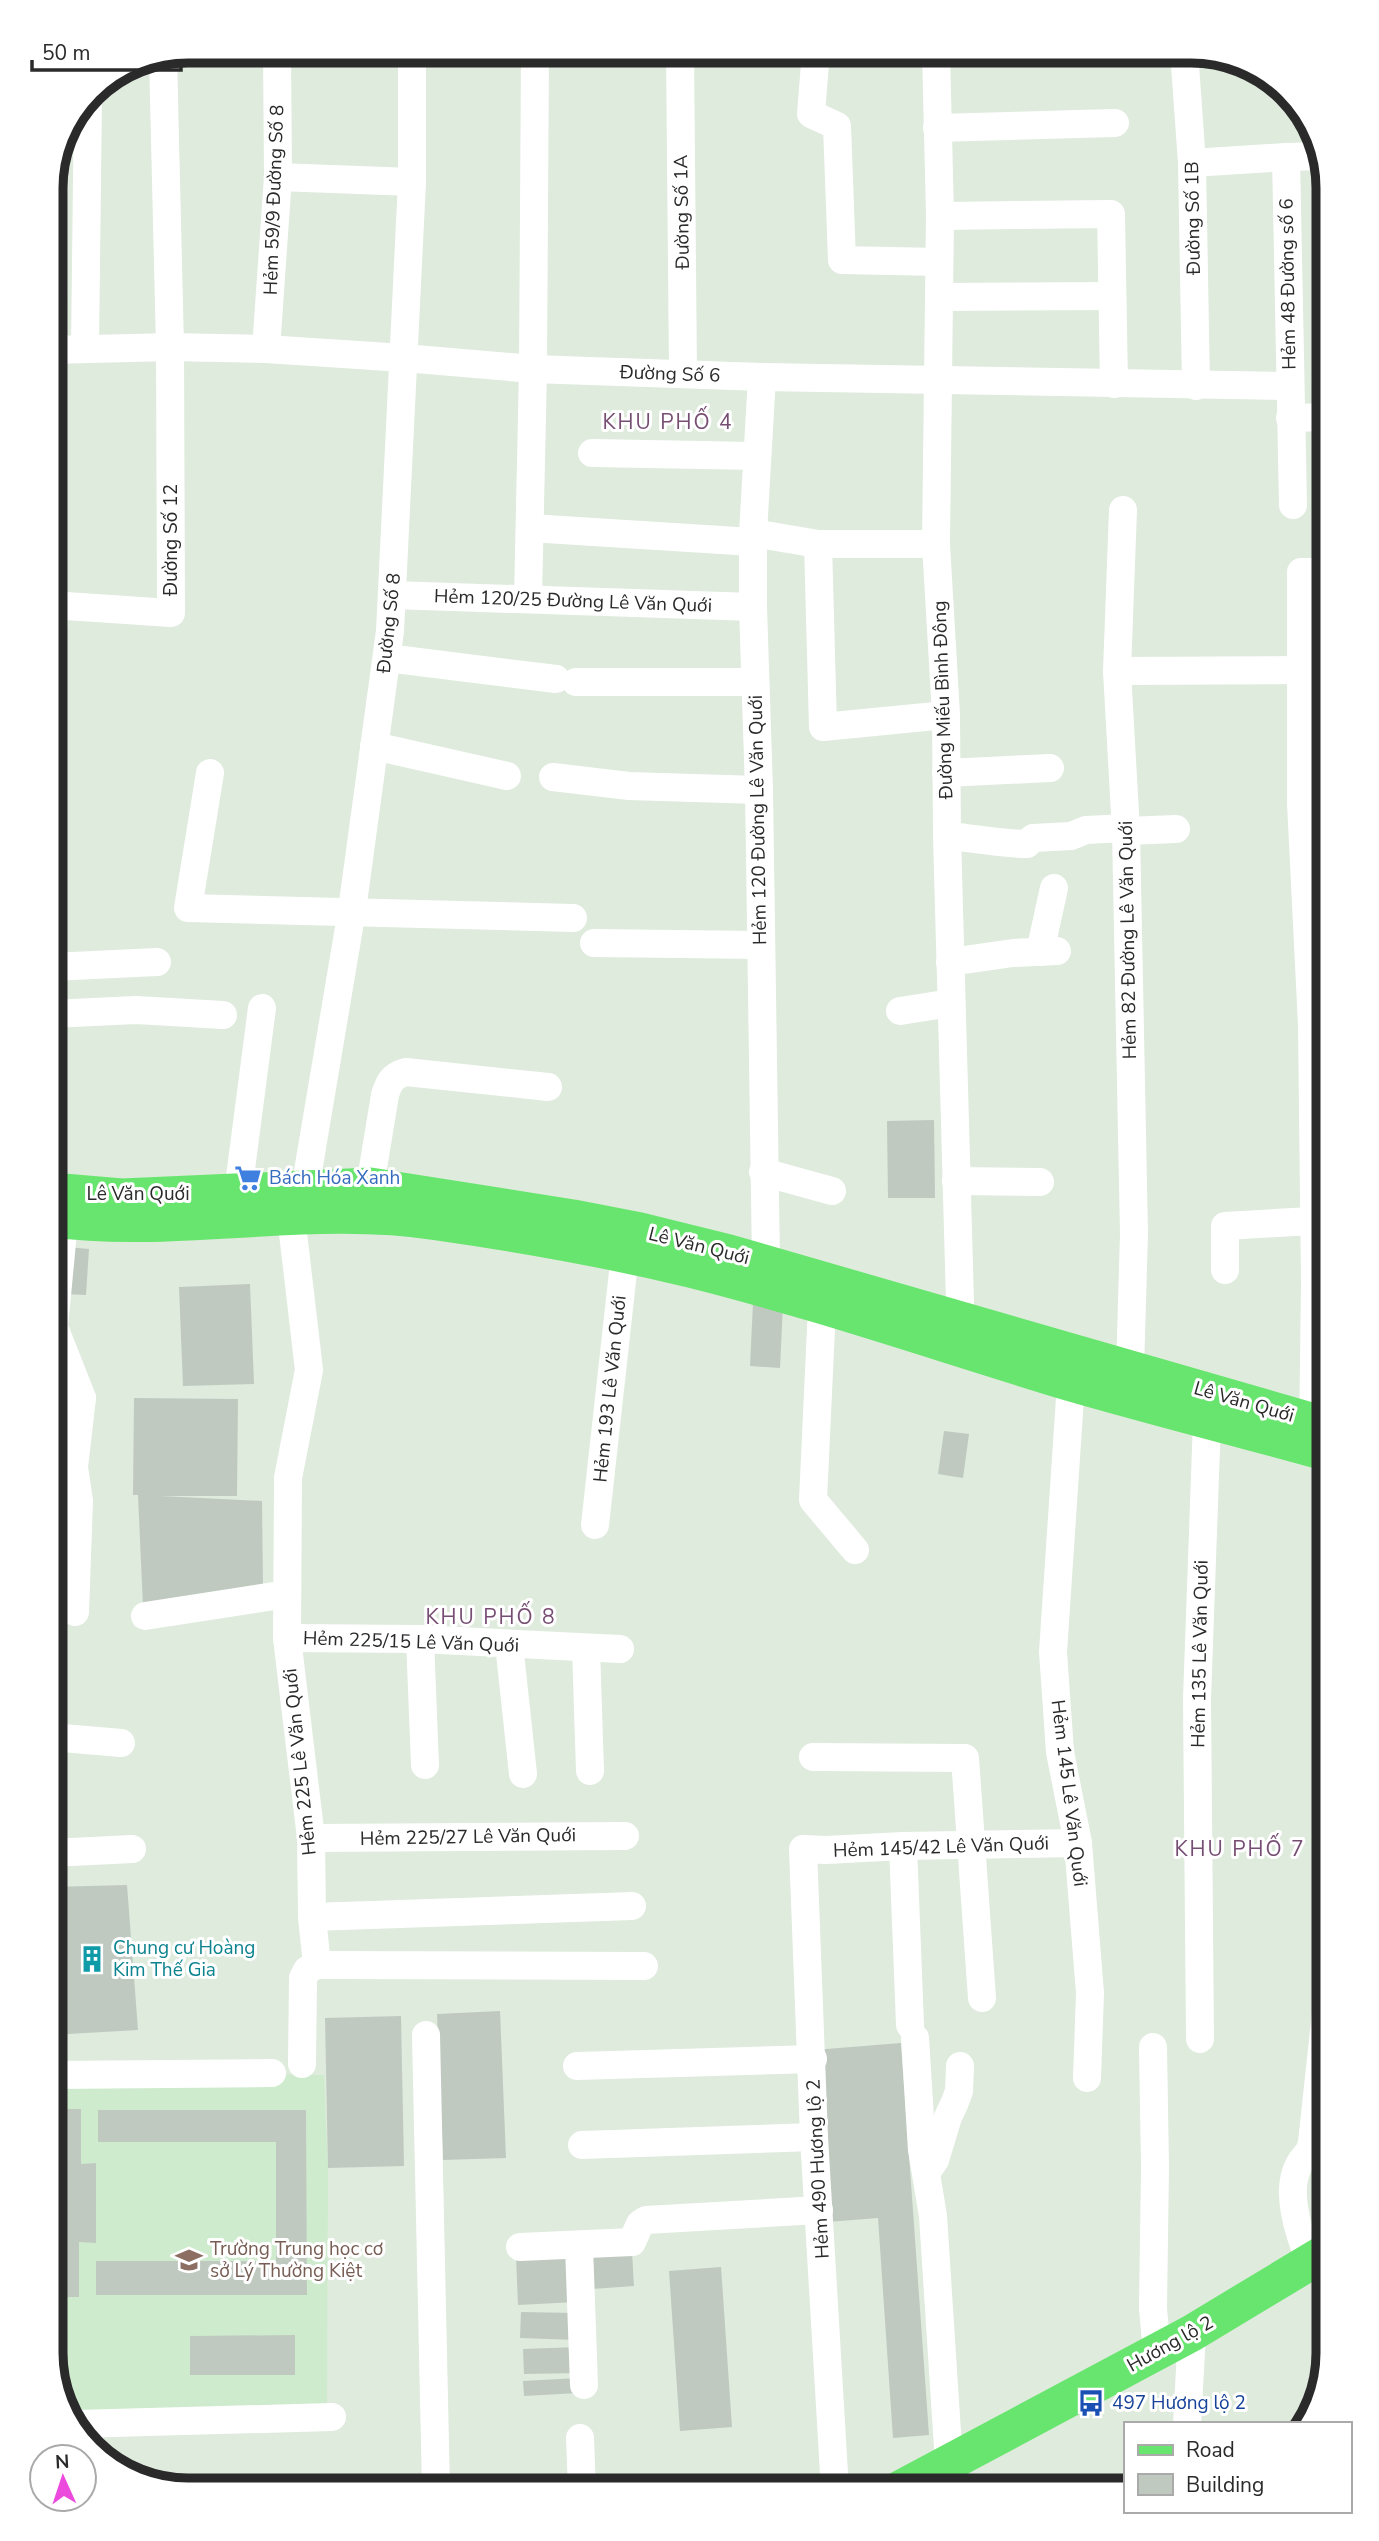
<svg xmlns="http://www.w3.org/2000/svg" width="1379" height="2541" viewBox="0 0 1379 2541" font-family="'Nunito Sans',sans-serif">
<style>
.education{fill:#cfebce}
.building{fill:#c0c9c0}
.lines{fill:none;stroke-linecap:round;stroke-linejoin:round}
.minor{stroke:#fff;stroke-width:28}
.major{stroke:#68e56e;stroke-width:37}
.labels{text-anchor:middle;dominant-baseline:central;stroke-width:6;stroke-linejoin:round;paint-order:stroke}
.street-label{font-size:19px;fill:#2a2a2a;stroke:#fff}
.shop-label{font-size:19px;fill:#366cbe;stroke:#fff;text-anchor:start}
.culture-label{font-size:19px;fill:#0d838f;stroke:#fff;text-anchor:start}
.education-label{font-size:19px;fill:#785e54;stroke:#fff;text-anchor:start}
.transit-label{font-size:19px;fill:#164399;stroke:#fff;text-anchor:start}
.neighbourhood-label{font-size:21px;letter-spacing:2px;fill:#774e73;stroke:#fff}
.rim{fill:none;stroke:#2a2a2a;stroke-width:9}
</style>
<rect width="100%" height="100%" fill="#dfebdd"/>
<path class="education" d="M51,2071l273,4 4,93 -1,242 -260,3 -6,-7 -10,-53z"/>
<g class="building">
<path d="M934,1120l1,78h-47l-1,-77z"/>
<path d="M67,1247l22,2 -3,46 -22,-1z"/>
<path d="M250,1284l4,100 -71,2 -4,-99z"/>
<path d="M753,1303l30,1 -3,64 -30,-2z"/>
<path d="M134,1398l104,1 -1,97h-76l101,5 1,85 -120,21 -5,-112h-5z"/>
<path d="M944,1431l25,3 -6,44 -25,-4z"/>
<path d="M127,1885l11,145 -87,5v-148z"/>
<path d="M500,2011l6,147 -63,2 -6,-146z"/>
<path d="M401,2016l3,150 -76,2 -3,-150z"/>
<path d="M901,2043l28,392 -36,3 -15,-220 -51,4 -13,-172z"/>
<path d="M58,2109h23v55l15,-1v80l-17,-1v55h-25v-56h-3v-75h7z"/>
<path d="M98,2110h208l1,185h-211v-34h180v-119h-178z"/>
<path d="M632,2253l2,33 -42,3 -2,-33z"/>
<path d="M575,2254l1,48 -58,3 -2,-49z"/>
<path d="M721,2267l11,160 -52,4 -11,-160z"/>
<path d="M521,2312l56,1v27l-57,-2z"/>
<path d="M295,2335v40h-105v-39z"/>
<path d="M579,2347l1,26 -56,1 -1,-25z"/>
<path d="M578,2378l1,15 -55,3 -1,-15z"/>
</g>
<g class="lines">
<g class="minor">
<path d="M680,51l3,322"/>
<path d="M816,51l-5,63 26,12 5,134 97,2"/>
<path d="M936,51l4,165 -4,328 10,171 1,121 14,503"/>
<path d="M1184,51l8,112 4,223"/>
<path d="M937,128l178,-5"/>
<path d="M1286,157l36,-1"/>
<path d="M1192,163l94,-6 7,348"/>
<path d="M278,177l134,5"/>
<path d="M940,216l171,-2 3,170"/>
<path d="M939,297l173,-1"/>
<path d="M85,349l3,-253"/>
<path d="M266,349l12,-172 -1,-126"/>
<path d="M51,350l119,-3 96,2 138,9 129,11 229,8 528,9"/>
<path d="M762,377l-9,156v74l6,183 7,473"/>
<path d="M1290,418l38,-1"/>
<path d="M592,453l165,3"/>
<path d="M1123,510l-6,161 9,160 8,403 -4,135"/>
<path d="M530,528l223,14"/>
<path d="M753,533l65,11h118"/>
<path d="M818,544l5,183 123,-12"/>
<path d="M393,595l360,12"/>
<path d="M528,599l5,-230 2,-318"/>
<path d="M51,605l120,8 -1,-266 -7,-291"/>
<path d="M51,655l4,-50"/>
<path d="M387,658l169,21"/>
<path d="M1117,671l183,-1"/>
<path d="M576,682h179"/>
<path d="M374,746l133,30"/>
<path d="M210,773l-22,135 385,10"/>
<path d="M946,773l104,-5"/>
<path d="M553,777l76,9 130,4"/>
<path d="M1301,803h27"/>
<path d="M1126,831l50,-2"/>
<path d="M947,836c27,2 53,8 80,8l6,-6 38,-2 15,-6 40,-2"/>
<path d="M594,943l167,2"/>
<path d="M1040,952l14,-64"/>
<path d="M950,962l63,-9 44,-2"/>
<path d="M51,967l106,-5"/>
<path d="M900,1011l51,-8"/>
<path d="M51,1014l85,-4 87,5"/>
<path d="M763,1172l69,19"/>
<path d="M956,1181l84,1"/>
<path d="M370,1186l15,-91c4,-13 7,-19 21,-23l142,15"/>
<path d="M305,1189l47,-279 38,-279 22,-449v-131"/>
<path d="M238,1192l24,-184"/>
<path d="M291,1216l18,154 -21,108 -1,160 24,200 1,79 5,48 -10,5 -4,8 -1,86"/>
<path d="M64,1221l-10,106 28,71 -8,69 5,34 -4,111"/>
<path d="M1225,1270v-44l103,-6"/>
<path d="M822,1307l-9,193 42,50"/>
<path d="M1071,1383l-18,269 7,100 18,91 12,150 -3,85"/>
<path d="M51,1401l31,-3"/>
<path d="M1313,1439l2,-156 -3,-258 -11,-222v-231h27"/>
<path d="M595,1525l30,-271"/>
<path d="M145,1616l142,-22"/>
<path d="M287,1638l133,1 200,10"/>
<path d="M420,1639l5,126"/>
<path d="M509,1644l14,130"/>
<path d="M586,1648l4,123"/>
<path d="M51,1737l70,6"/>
<path d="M813,1757l152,1 17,240"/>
<path d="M311,1838l314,-2"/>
<path d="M903,1846l7,179"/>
<path d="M51,1853l81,-4"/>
<path d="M312,1917l320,-11"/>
<path d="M317,1965l327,1"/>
<path d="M426,2035l10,455"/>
<path d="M915,2038l7,112 11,66 16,247"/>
<path d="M1200,2039l-3,-340 10,-279"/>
<path d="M1153,2047l2,120 -2,142 4,43"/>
<path d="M577,2066l236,-7"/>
<path d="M51,2075l221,-2"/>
<path d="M582,2145l232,-8"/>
<path d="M926,2173l9,-13 13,-43 7,-15 4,-11 1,-25"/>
<path d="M579,2246l5,139"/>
<path d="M520,2247l112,-5 8,-18 6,-4 173,-10"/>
<path d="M1310,2262c-10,-26 -26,-70 -11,-97 5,-11 10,-8 13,-23l14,-129"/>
<path d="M77,2424l255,-7"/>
<path d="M1187,2424l5,-91"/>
<path d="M580,2438l2,52"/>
<path d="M835,2490l-21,-353 -11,-288 23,1 77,-4 175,-3"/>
</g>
<g class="major">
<path d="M51,1191l71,6 248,-11 203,32 67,13 89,22 599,173"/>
<path d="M51,1219c129,16 258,-17 387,3 84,12 169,27 252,47 128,32 252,75 378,113 86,25 174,47 260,71"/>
<path d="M898,2490l294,-157 136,-82"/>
</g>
</g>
<defs>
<symbol id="supermarket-bare" viewBox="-9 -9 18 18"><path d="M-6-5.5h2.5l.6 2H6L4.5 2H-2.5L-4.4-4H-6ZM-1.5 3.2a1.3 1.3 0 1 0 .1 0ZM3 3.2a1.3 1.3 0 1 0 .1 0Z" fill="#3f7fe0" stroke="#fff" stroke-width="2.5" paint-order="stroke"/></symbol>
<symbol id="building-bare" viewBox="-9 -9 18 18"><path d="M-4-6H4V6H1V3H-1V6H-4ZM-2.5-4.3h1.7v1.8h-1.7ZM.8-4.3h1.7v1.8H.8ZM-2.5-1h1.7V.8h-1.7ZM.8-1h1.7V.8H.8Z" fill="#0f9aa8" stroke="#fff" stroke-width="2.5" paint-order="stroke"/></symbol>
<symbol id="school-bare" viewBox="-9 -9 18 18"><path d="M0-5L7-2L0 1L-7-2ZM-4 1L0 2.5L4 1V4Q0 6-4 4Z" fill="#8d6e63" stroke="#fff" stroke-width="2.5" paint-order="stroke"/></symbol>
<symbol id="bus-bare" viewBox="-9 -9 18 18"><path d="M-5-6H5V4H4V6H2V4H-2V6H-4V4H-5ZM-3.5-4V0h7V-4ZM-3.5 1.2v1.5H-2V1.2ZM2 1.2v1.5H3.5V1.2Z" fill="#1a4fb4" stroke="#fff" stroke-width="2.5" paint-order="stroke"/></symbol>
</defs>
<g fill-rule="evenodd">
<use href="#supermarket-bare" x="229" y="1159" width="38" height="38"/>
<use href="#building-bare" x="73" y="1940" width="38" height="38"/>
<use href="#school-bare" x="170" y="2241" width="38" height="38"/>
<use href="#bus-bare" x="1072" y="2384" width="38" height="38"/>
</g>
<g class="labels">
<g class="street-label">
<text transform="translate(274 200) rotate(-88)">Hẻm 59/9 Đường Số 8</text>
<text transform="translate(682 212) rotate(-91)">Đường Số 1A</text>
<text transform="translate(1193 218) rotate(-91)">Đường Số 1B</text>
<text transform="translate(1288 284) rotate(-91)">Hẻm 48 Đường số 6</text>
<text transform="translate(670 374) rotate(2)">Đường Số 6</text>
<text transform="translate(171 540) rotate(-90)">Đường Số 12</text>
<text transform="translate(573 601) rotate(2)">Hẻm 120/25 Đường Lê Văn Quới</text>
<text transform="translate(389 623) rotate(-84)">Đường Số 8</text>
<text transform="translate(943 700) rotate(-92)">Đường Miếu Bình Đông</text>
<text transform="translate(758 820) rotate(-91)">Hẻm 120 Đường Lê Văn Quới</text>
<text transform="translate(1128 940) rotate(-91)">Hẻm 82 Đường Lê Văn Quới</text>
<text x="138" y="1194">Lê Văn Quới</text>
<text transform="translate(699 1246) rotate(14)">Lê Văn Quới</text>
<text transform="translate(610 1389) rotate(-84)">Hẻm 193 Lê Văn Quới</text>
<text transform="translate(1244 1402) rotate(16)">Lê Văn Quới</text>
<text transform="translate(411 1642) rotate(2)">Hẻm 225/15 Lê Văn Quới</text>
<text transform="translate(1200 1654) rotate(-89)">Hẻm 135 Lê Văn Quới</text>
<text transform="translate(300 1762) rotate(-96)">Hẻm 225 Lê Văn Quới</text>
<text transform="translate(1069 1793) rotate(83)">Hẻm 145 Lê Văn Quới</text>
<text transform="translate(468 1837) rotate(-1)">Hẻm 225/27 Lê Văn Quới</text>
<text transform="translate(941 1847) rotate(-2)">Hẻm 145/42 Lê Văn Quới</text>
<text transform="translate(818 2169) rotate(-93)">Hẻm 490 Hương lộ 2</text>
<text transform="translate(1170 2344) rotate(-29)">Hương lộ 2</text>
</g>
<g class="shop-label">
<text x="269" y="1178">Bách Hóa Xanh</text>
</g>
<g class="culture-label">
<text x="113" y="1948">Chung cư Hoàng<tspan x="113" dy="22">Kim Thế Gia</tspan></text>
</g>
<g class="education-label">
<text x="210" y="2249">Trường Trung học cơ<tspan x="210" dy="22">sở Lý Thường Kiệt</tspan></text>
</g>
<g class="transit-label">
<text x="1112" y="2403">497 Hương lộ 2</text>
</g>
<g class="neighbourhood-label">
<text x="668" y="422">KHU PHỐ 4</text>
<text x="491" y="1617">KHU PHỐ 8</text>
<text x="1240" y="1849">KHU PHỐ 7</text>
</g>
</g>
<path d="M0 0H1379V2541H0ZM188 63H1191A125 125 0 0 1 1316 188V2353A125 125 0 0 1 1191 2478H188A125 125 0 0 1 63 2353V188A125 125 0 0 1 188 63Z" fill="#fff" fill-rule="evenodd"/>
<path class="rim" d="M188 63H1191A125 125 0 0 1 1316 188V2353A125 125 0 0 1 1191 2478H188A125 125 0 0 1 63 2353V188A125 125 0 0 1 188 63Z"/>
<rect x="1124" y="2422" width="228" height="91" fill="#ffffff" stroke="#aaaaaa" stroke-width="2"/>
<rect x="1138" y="2445" width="35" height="10" fill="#68e56e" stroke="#aaaaaa" stroke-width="2"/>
<text x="1186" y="2457" font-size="21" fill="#2a2a2a">Road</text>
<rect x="1138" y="2474" width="35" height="21" fill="#c0c9c0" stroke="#aaaaaa" stroke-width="2"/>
<text x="1186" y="2492" font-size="21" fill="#2a2a2a">Building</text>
<g transform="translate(63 2478) rotate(357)"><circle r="33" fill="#ffffff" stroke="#aaaaaa" stroke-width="2"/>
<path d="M0-5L12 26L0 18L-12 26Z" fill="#eb4adc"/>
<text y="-10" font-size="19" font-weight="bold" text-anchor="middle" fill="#2a2a2a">N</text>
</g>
<path d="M32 60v10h149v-10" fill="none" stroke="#2a2a2a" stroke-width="3.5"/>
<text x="42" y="60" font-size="21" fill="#2a2a2a" stroke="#ffffff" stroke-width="5" paint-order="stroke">50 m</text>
</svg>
